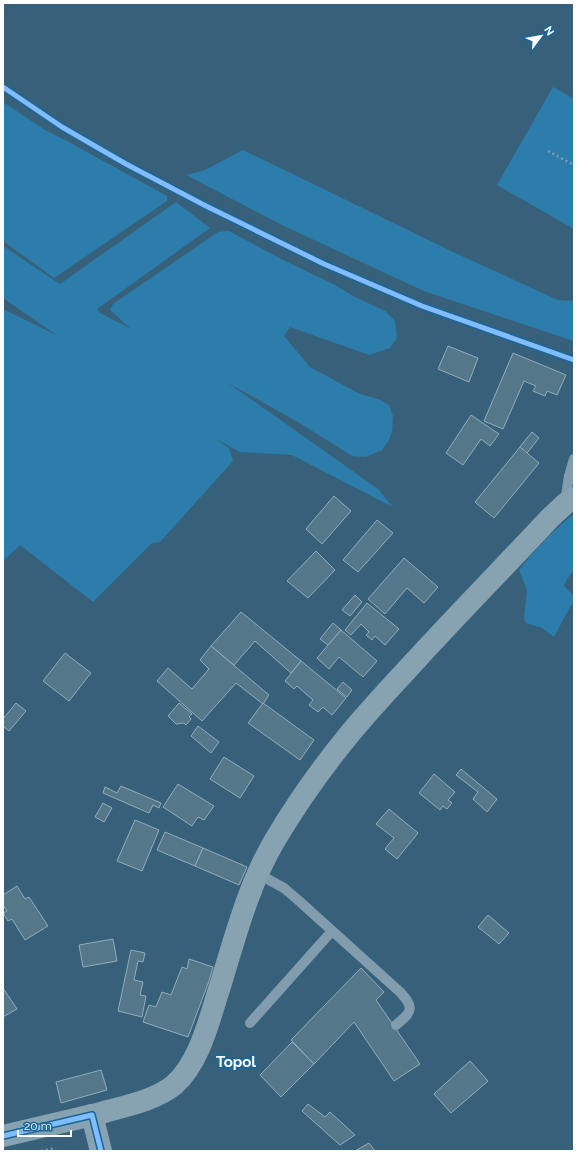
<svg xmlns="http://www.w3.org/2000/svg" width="577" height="1154" viewBox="0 0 577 1154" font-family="Raleway,sans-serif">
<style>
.green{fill:#2c7dab}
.building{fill:#55778a;stroke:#94acba}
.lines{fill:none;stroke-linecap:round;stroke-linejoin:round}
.path{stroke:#809cad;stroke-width:2.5;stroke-dasharray:2 3;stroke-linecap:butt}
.lane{stroke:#809cad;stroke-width:10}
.secondary{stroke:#87a2b1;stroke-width:22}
.cycleway-casing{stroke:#1a6797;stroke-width:8}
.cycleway{stroke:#80bcff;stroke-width:5}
.labels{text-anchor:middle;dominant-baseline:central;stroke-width:4;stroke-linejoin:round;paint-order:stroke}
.quarter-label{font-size:15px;font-weight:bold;fill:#fff;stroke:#1a6797}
</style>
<rect width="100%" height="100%" fill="#37617a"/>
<g class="green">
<path d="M553,87l21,12v130l-77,-44z"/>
<path d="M3,102l42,28 22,11 100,55v5l-113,77 -51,-37z"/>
<path d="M243,150l210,102 105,48 16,1v40l-150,-50 -140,-65 -98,-51 19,-5z"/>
<path d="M176,202l34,26 -113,81 3,4 31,16 -21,-19 3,-6 105,-72 11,-1 54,29 50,24 22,13 30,14 10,10 2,17 -7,10 -21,7 -79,-28 -6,9 26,31 48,26 22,7 9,5 4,11 -1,16 -3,8 -7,10 -16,7 -14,-1 -54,-34 -70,-39 150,106 15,18 -101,-52 -52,-3 -26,-14 15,10 4,13 -73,81 -8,1 -59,59 -73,-57 -17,16v-252l55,27 -55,-38v-52l57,38z"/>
<path d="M574,514v56l-7,9 -3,7 10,10v6l-4,5 -16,30 -12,-9 -16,-5 -2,-5 3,-28 -8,-20c16,-20 34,-40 55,-56z"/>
</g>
<g class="building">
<path d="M448,346l30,12 -9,24 -31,-13z"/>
<path d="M513,353l53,22 -9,20 -10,-4 -2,5 -12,-5 3,-5 -12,-5 -21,48 -19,-8z"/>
<path d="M471,415l28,19 -9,12 -9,-7 -18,26 -17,-12z"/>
<path d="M532,432l7,6 -12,15 -8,-5z"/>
<path d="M520,447l19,16 -45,55 -19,-16z"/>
<path d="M334,496l17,15 -29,33 -16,-15z"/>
<path d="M377,520l16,13 -35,39 -15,-12z"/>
<path d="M316,551l19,19 -27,28 -21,-17z"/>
<path d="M404,558l34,29 -14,16 -17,-15 -22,26 -17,-15z"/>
<path d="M355,595l7,7 -12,14 -8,-6z"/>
<path d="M367,603l32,26 -14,16 -10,-9 -3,4 -6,-5 3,-3 -8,-8 -10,11 -6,-5z"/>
<path d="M241,612l60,49 -10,12 -36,-32 -21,24 -23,-19z"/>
<path d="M333,623l8,7 -13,15 -8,-6z"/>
<path d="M341,630l36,31 -14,16 -24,-20 -10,12 -12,-11z"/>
<path d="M211,646l58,49 -6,9 -27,-21 -34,38 -45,-40 11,-13 24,21 17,-20 -9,-9z"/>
<path d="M65,653l26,20 -22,28 -26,-20z"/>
<path d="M301,661l45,37 -14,17 -9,-8 -5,5 -9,-7 4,-5 -16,-14 -3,3 -9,-8z"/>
<path d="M343,682l9,8 -5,7 -10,-8z"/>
<path d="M16,703l10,8 -17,20 -6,-5v-7z"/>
<path d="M179,703l13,11 -3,3 2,2 -5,6 -2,-2 -8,1 -8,-8z"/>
<path d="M263,703l51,37 -14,20 -52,-37z"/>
<path d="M198,726l21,16 -8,11 -20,-17z"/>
<path d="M224,757l30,19 -14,22 -30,-19z"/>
<path d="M461,769l36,30 -10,13 -14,-13 5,-7 -22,-17z"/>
<path d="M434,774l21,18 -7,8 4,3 -5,6 -4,-3 -3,4 -21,-17z"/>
<path d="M178,784l36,22 -10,14 -6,-3 -6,9 -29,-19z"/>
<path d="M121,786l40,17 -2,5 -6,-3 -4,8 -46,-20 2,-6 12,6z"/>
<path d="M103,803l9,5 -8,14 -9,-5z"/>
<path d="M389,809l29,24 -21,26 -12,-10 9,-11 -18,-14z"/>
<path d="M135,820l24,10 -17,41 -25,-10z"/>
<path d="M165,832l38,16 -8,18 -38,-16z"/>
<path d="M203,848l44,19 -8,18 -44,-19z"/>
<path d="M17,886l8,13 4,-2 19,29 -23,14 -13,-21 -4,2 -5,-8 4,-2 -4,-6v-10z"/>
<path d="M488,915l21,18 -10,11 -21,-17z"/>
<path d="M113,939l4,22 -34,6 -4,-22z"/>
<path d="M131,950l14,3 -2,9 -5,-1 -4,19 9,2 -3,13 6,1 -4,21 -24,-6z"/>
<path d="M189,959l24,8 -4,14 -21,56 -45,-15 6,-17 7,2 6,-15 9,3 11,-28 5,2z"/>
<path d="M361,968l23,24 -8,8 44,64 -26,17 -40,-59 -40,42 -23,-24z"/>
<path d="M3,988l14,21 -14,8z"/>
<path d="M292,1042l22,22 -33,33 -21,-22z"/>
<path d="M470,1061l18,20 -37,32 -17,-19z"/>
<path d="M101,1070l6,20 -46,13 -5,-21z"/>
<path d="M308,1104l17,13 5,-5 25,23 -15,10 -38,-34z"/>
<path d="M369,1143l6,8h-20z"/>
</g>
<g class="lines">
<g class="path">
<path d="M548,151l26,14"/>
<path d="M41,1151l15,-3"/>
</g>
<g class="lane">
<path d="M565,502l4,-26 5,-17"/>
<path d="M258,874l26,14 14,12 102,92c15,16 12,20 -4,33"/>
<path d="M250,1023l82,-92"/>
</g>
<g class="secondary">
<path d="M92,1115l9,36"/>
<path d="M3,1136c33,-8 65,-15 98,-23 24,-7 53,-12 73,-28 27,-24 36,-69 47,-102 15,-49 28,-99 54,-143 22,-37 46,-71 73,-104 21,-26 44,-50 67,-75 44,-48 90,-95 135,-143l15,-14 9,-6"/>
</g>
<defs>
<g id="cycleway">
<path d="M3,87l59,40 64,37 80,42 118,58 98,42 152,54"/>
<path d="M3,1136l89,-21 9,36"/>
</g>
</defs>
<use href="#cycleway" class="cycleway-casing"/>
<use href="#cycleway" class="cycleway"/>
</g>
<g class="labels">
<g class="quarter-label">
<text x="236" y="1062">Topol</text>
</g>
</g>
<rect width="577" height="1154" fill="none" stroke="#ffffff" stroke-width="8"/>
<g transform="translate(541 36) rotate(58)" stroke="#1a6797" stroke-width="3" paint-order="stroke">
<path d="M0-3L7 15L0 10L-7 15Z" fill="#ffffff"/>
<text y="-6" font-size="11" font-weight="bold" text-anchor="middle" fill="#ffffff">N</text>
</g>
<path d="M18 1130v6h53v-6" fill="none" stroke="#ffffff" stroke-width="2"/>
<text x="24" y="1130" font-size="12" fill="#ffffff" stroke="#1a6797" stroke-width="3" paint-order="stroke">20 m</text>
</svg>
